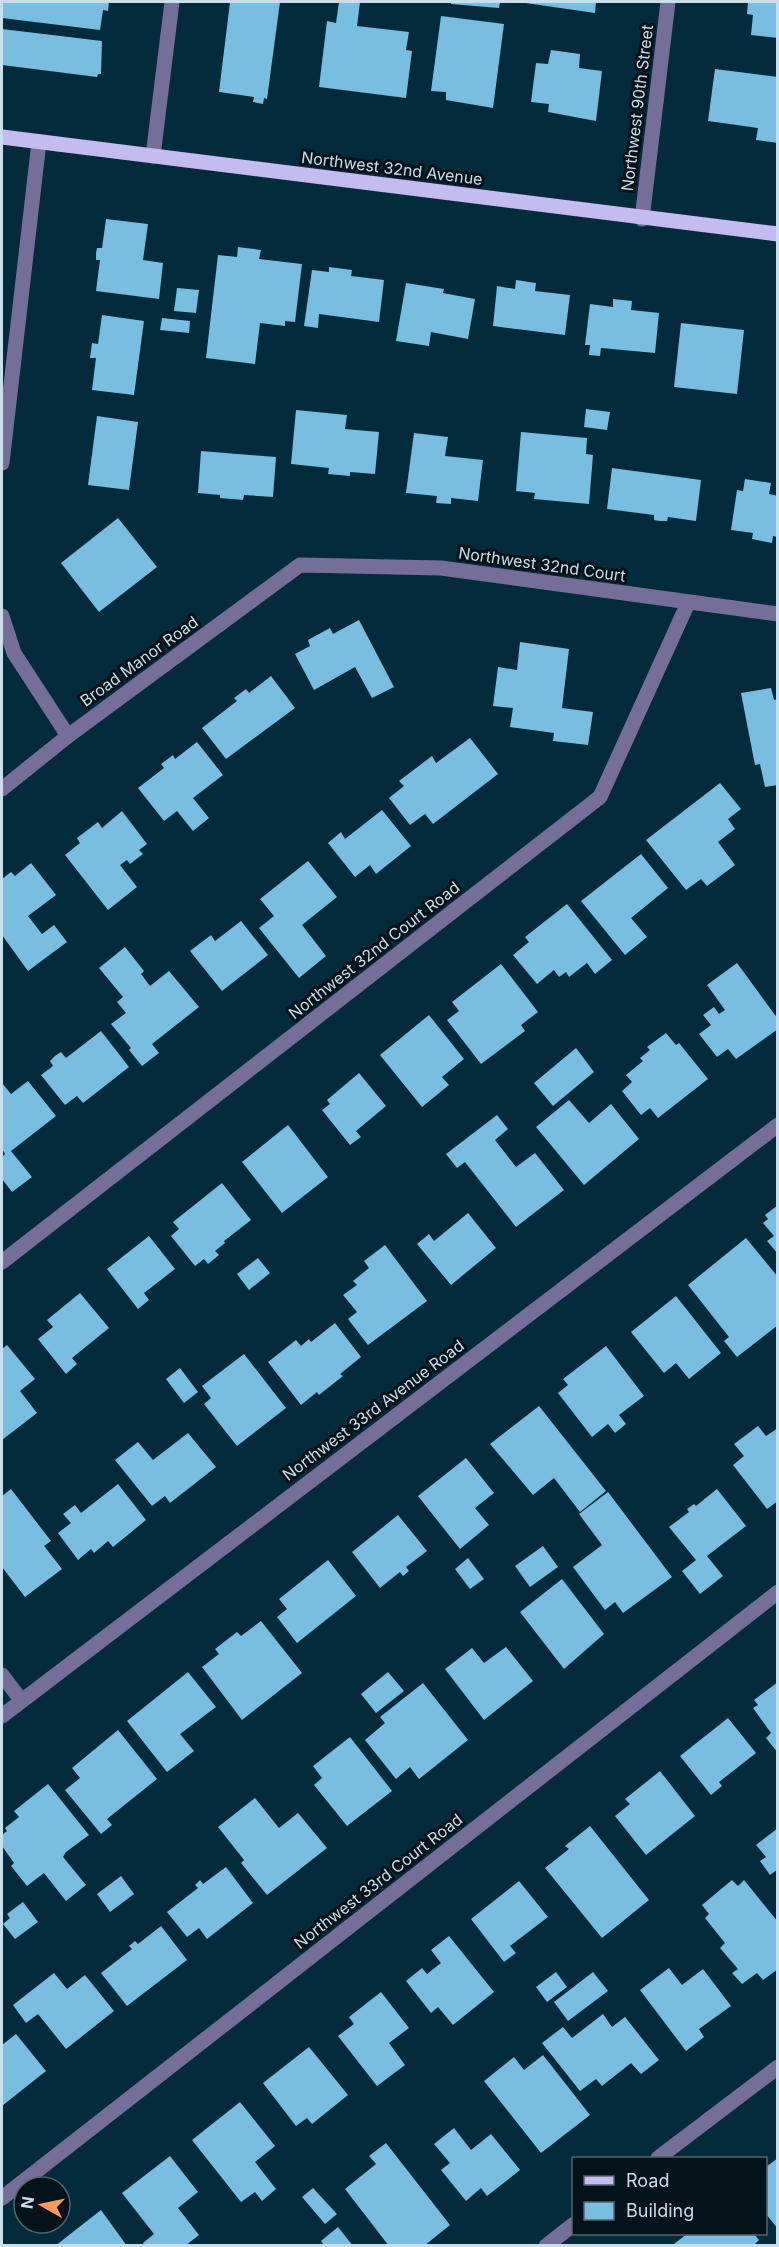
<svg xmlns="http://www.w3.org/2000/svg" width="779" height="2247" viewBox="0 0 779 2247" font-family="Inter,sans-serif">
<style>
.building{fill:#79bde0}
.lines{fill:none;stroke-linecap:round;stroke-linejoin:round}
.minor{stroke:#756e99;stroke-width:15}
.major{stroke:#c4bcf1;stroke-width:15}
.labels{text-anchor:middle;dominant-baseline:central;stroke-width:6;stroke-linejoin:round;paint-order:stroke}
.street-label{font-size:16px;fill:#cadee9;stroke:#041219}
</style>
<rect width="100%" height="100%" fill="#042b3c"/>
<g class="building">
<path d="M2,2h107l-1,9 -5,-1 -3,20 -98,-12z"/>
<path d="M230,2h50l-13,97 -3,-1 -1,6 -10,-2 1,-5 -35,-5z"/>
<path d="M339,2h21l-3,24 52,6 -3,18 6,1 -6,47 -87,-11 8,-66 9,2z"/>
<path d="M451,2h49l-1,6 -48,-4z"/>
<path d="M519,2h77l-1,11z"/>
<path d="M748,2h30v36l-27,-3 2,-20 -6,-1z"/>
<path d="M441,16l63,8 -11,84 -47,-8v-8l-15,-1z"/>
<path d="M2,29l100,12 -1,33h-3l-1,3 -95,-12z"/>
<path d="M551,50l29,4 -1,14 23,3 -6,50 -48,-9 1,-8 -18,-2 5,-39 12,1z"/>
<path d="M715,69l63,8v66l-22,-3 2,-12 -50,-7z"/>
<path d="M106,219l42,5 -5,36 20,3 -4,36 -63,-8 4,-31h-4v-7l1,-5h5z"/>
<path d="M238,247l23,3 -2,9 43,5 -7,58 -10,-1v5l-25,-3 -5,41 -49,-6 12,-103 19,2z"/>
<path d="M329,267l23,3 -1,6 33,4 -5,42 -60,-8 -1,14 -14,-2 8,-56 17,2z"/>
<path d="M516,280l20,3 -1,8 35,4 -5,40 -72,-9 4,-40 18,3z"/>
<path d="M406,283l38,6 -1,4 32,6 -7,40 -37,-7 -2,14 -33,-5z"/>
<path d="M177,288l22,2 -3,23 -22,-2z"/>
<path d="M613,299l19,2 -1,9 28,3 -4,40 -54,-5 -1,8 -11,-1 1,-10h-5l5,-41 23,3z"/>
<path d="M102,315l42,6 -10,74 -42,-5 4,-32h-6l2,-15 6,1z"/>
<path d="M162,318l28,3 -1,12 -29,-3z"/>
<path d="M681,323l63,7 -7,64 -63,-7z"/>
<path d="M586,409l24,3 -3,18 -23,-3z"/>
<path d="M296,410l51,5 -2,14 34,3 -4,42 -25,-2v4l-22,-2 1,-6 -38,-4z"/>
<path d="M97,416l41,6 -9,68 -41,-5z"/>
<path d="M521,432l66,6 -1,16 7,1 -4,49 -55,-5 1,-6 -19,-2z"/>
<path d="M414,433l34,4 -3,19 38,4 -5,41 -27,-3v6l-15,-1 1,-7 -31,-3z"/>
<path d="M201,451l75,6 -3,40 -29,-2 -1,5 -23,-2v-3l-22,-2z"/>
<path d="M612,468l89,12 -5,41 -28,-4 -1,4h-7l-6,-1v-5l-47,-6z"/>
<path d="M745,479l26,4 -2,11 9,2v41l-5,-1 -1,7 -20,-4 1,-6 -22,-3 6,-40 6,1z"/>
<path d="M118,518l39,49 -58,45 -38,-49z"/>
<path d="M359,620l35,67 -22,11 -17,-31 -41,23 -19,-36 15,-8 -2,-6 22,-12 3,6z"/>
<path d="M520,642l49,7 -7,59 31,4 -5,33 -35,-4 1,-8 -44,-6 3,-19 -20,-2 5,-39 19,3z"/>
<path d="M271,676l24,32 -69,51 -24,-31 35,-27 -3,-3 12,-9 3,4z"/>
<path d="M771,688l3,12 4,-1v86l-13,2 -5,-23 -5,1 -14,-72z"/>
<path d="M470,738l28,36 -65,50 -8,-10 -15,11 -21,-27 15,-12 -5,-5 33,-25 4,7z"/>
<path d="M197,742l26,33 -30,23 16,20 -16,13 -16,-20 -13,10 -26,-33 26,-20 -3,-4 12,-9 2,4z"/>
<path d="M720,783l21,26 -13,10 7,10 -17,13 17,23 -28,21 -6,-7 -15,11 -40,-50z"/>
<path d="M382,810l29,36 -35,28 -6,-9 -15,12 -27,-34 13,-11 4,7z"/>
<path d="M122,811l25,33 -8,6 4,4 -13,10 -3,-4 -7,5 17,22 -29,23 -43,-55 15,-12 -3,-5 21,-16 4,6z"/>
<path d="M641,854l27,34 -37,30 16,19 -22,18 -44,-54z"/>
<path d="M308,861l29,36 -35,28 24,31 -27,22 -40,-50 15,-12 -14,-17z"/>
<path d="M31,863l25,32 -28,21 14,18 12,-9 13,17 -39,29 -26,-36v-56l9,-7 4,4z"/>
<path d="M567,904l45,56 -17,14 -8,-11 -18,14 -3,-5 -7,5 -5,-7 -17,14 -24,-29 16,-13 -4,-5z"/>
<path d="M241,921l27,34 -46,36 -32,-40 21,-16 4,6z"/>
<path d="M125,947l19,24 -3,3 9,12 19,-15 30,36 -47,37 7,9 -17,13 -13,-16 2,-2 -20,-24 15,-11 -9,-11 6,-5 -24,-29z"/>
<path d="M737,963l41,56v10l-42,30 -8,-10 -11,8 -18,-23 12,-9 -8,-10 11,-8 5,7 6,-4 -18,-25z"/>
<path d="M501,964l37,48 -17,13 4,6 -44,33 -34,-44 12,-9 -7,-9z"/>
<path d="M429,1015l35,44 -22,18 7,8 -27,22 -42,-52z"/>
<path d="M101,1031l28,36 -46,36 -6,-7 -12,9 -24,-30 12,-9 -3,-5 5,-5 6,-4 5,6z"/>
<path d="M666,1033l10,12 3,-2 29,36 -50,39 -8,-10 -9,7 -19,-24 10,-9 -6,-7 17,-14 -3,-3 10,-8 -3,-3z"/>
<path d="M576,1048l18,24 -41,34 -19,-23z"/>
<path d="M359,1073l27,33 -30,25 5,6 -11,8 -28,-35 8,-6 -3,-4z"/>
<path d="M28,1081l28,35 -45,35 21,26 -20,15 -10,-13v-22l3,-3 -3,-5v-66l9,11z"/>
<path d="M569,1100l20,23 22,-19 28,35 -55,46 -48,-58z"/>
<path d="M497,1115l11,14 -13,11 21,27 19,-14 29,37 -48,37 -51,-65 -8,6 -11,-14z"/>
<path d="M288,1125l40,52 -46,36 -40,-51z"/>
<path d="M222,1183l29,37 -27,21 1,2 -10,8 4,4 -11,9 -4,-5 -9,7 -24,-30 8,-7 -6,-7z"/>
<path d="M778,1205v49l-11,-13 7,-5 -11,-13 5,-4 -3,-4z"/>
<path d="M468,1213l28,35 -45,37 -34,-41 12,-10 5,7z"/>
<path d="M149,1236l26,33 -31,24 5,7 -11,9 -31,-40z"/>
<path d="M746,1238l32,39v48l-41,32 -13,-16 5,-4 -41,-52z"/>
<path d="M385,1245l42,56 -59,44 -20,-26 9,-7 -14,-17 14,-10 -4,-4 16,-13 -5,-7z"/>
<path d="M258,1258l12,15 -21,17 -12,-16z"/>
<path d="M80,1293l29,35 -37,30 5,6 -11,10 -28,-35 15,-12 -6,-7z"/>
<path d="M676,1296l45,57 -32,26 -13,-16 -12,10 -33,-41z"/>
<path d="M335,1323l26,34 -21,17 3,2 -24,19 -2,-3 -16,13 -33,-43 28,-22 5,6 8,-7 2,3z"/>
<path d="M7,1345l28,34 -15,12 17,22 -35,27v-91z"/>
<path d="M606,1346l38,50 -25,19 7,9 -11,9 -7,-9 -16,13 -34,-44 10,-8 -5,-6z"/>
<path d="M244,1354l42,54 -49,38 -33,-42 7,-6 -9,-12z"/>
<path d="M180,1368l18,24 -14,11 -18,-24z"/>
<path d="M539,1406l67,85 -26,21 -26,-34 -21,17 -43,-51z"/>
<path d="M758,1426l8,10 12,-8v73l-11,8 -34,-44 11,-9 -10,-12z"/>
<path d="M188,1433l28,34 -46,36 -5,-7 -13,10 -37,-46 23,-18 15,18z"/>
<path d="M466,1458l28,35 -19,15 14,17 -29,24 -42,-53z"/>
<path d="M118,1484l28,36 -33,27 -5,-6 -14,12 -3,-4 -13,11 -20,-27 13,-10 -8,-9 12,-9 6,8z"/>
<path d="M11,1489l40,52 -7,5 18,23 -37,28 -23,-30v-71z"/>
<path d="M717,1489l29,37 -39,30 16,20 -23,18 -18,-23 14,-11 -27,-33 20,-15 -2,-3 7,-5 2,2z"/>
<path d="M608,1492l64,85 -49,36 -8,-11 -10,8 -32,-43 29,-22 -23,-31z"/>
<path d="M398,1515l29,36 -21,16 3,4 -6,5 -3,-4 -20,16 -28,-36z"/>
<path d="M543,1546l15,21 -28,20 -15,-21z"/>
<path d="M468,1558l16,21 -14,10 -15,-20z"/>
<path d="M328,1560l28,36 -59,47 -20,-26 10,-8 -8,-10z"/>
<path d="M562,1579l42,55 -40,35 -44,-57z"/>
<path d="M261,1621l41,52 -60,47 -40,-53 17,-13 -4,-5 22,-17 4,4z"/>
<path d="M506,1647l27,34 -49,39 -39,-51 27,-21 12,15z"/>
<path d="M188,1672l28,35 -36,27 14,17 -27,21 -40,-51z"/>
<path d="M388,1672l16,19 -28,22 -15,-19z"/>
<path d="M778,1682v71l-12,-15 5,-5 -18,-25 5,-3 -4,-5z"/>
<path d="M423,1683l45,57 -49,39 -9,-12 -14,12 -31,-39 20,-17 -5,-6z"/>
<path d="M728,1718l28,35 -37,29 3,4 -11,9 -31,-39z"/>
<path d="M118,1730l39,49 -50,40 5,6 -11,9 -36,-44 15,-12 -8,-10z"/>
<path d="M350,1737l42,54 -45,35 -33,-41 8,-7 -9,-12z"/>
<path d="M660,1771l35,45 -49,39 -31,-39 15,-12 -5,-5z"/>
<path d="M48,1784l41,51 -23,17 -3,5 23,28 -20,16 -22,-28 -17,13 -16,-20 3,-3 -12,-17v-11l5,-4 -2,-3 14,-11 -5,-6z"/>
<path d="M255,1798l24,30 19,-15 29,35 -60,47 -26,-32 3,-3 -26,-33z"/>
<path d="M590,1826l59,74 -47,38 -57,-70 24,-19 -4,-3z"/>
<path d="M778,1828v41l-8,6 -10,-14 6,-4 -10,-12z"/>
<path d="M226,1867l27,36 -46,36 -8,-11 -12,9 -20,-25 31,-24 -3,-3 5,-5 3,4z"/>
<path d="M121,1876l13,18 -24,18 -13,-18z"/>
<path d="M732,1880l6,6 6,-6 34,42v47l-15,11 -6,-7 -15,11 -10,-11 6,-4 -18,-21 5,-5 -20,-25 4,-4 -7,-9z"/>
<path d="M519,1881l29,36 -38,29 6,7 -12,9 -33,-43z"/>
<path d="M23,1902l15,20 -23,17 -12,-15 7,-6 -3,-4z"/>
<path d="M161,1926l26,34 -60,46 -26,-33 31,-24 -3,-3 6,-5 3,3z"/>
<path d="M449,1936l45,56 -41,33 -15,-18 -7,6 -25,-32 16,-13 5,6 14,-11 -10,-13z"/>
<path d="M669,1968l13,17 21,-16 28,37 -32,23 5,8 -18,14 -46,-61z"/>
<path d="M556,1972l11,15 -20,15 -11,-15z"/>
<path d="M593,1972l15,19 -40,30 -14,-19z"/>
<path d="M54,1973l13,16 18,-14 29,36 -48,38 -28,-35 -12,9 -13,-18z"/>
<path d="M381,1992l28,36 -20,15 16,22 -28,21 -39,-50 16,-12 -5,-7z"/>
<path d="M603,2014l9,13 13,-10 34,43 -18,14 -10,-11 -29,23 -6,-7 -16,12 -38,-48 21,-16 9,11z"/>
<path d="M16,2034l30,37 -44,35v-61z"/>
<path d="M309,2047l39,48 -36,29 -5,-6 -11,8 -33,-43z"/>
<path d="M543,2055l47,60 -49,38 -57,-72 30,-24 10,13z"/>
<path d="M240,2102l35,44 -20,16 21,27 -14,12 -7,-9 -14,10 -49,-62z"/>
<path d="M454,2128l17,22 20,-16 29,36 -33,26 -6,-8 -15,13 -25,-31 9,-7 -16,-19z"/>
<path d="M386,2143l64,82 -26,21h-35l-44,-57 31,-25 -7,-8z"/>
<path d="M170,2156l28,36 -20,16 21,27 -14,11h-40l-2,-3 11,-9 -32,-41z"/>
<path d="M778,2158v71l-12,-15v-47z"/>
<path d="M313,2188l24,26 -12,10 -23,-27z"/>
<path d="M101,2210l26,36h-72z"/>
<path d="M338,2227l15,19h-32l2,-2 -2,-3z"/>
<path d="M687,2234h67l5,6 -6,6h-78l-1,-2z"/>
</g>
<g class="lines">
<g class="minor">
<path d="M153,156l19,-154"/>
<path d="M642,219l26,-217"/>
<path d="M2,463l37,-321"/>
<path d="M2,616l12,37 54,83"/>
<path d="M2,789l66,-53 232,-171 141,3 337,46"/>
<path d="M2,1262l598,-465 88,-194"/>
<path d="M2,1675l19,25"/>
<path d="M2,1716l776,-591"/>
<path d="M658,2158l120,-91"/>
<path d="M2,2198l776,-606"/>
<path d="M546,2246l28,-22"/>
</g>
<path class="major" d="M2,137l776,97"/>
</g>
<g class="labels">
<g class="street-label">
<text transform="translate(637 108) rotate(-83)">Northwest 90th Street</text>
<text transform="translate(392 168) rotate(7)">Northwest 32nd Avenue</text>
<text transform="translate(542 564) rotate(8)">Northwest 32nd Court</text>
<text transform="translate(139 661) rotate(-36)">Broad Manor Road</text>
<text transform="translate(374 950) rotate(-38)">Northwest 32nd Court Road</text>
<text transform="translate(373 1410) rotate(-37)">Northwest 33rd Avenue Road</text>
<text transform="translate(378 1881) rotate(-38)">Northwest 33rd Court Road</text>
</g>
</g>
<rect width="779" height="2247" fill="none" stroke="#cadee9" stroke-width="6"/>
<rect x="572" y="2157" width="195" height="78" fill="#041219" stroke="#53646c" stroke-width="1.5"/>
<rect x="584" y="2176" width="30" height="9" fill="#c4bcf1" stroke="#53646c" stroke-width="1.5"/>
<text x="626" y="2187" font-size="18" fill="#cadee9">Road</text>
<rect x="584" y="2202" width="30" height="18" fill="#79bde0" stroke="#53646c" stroke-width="1.5"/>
<text x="626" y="2217" font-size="18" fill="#cadee9">Building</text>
<g transform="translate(42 2205) rotate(279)"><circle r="28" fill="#041219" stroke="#53646c" stroke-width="1.5"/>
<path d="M0-4.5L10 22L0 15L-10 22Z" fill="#ff9b5a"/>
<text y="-9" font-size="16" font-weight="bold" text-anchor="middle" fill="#cadee9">N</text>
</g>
</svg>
